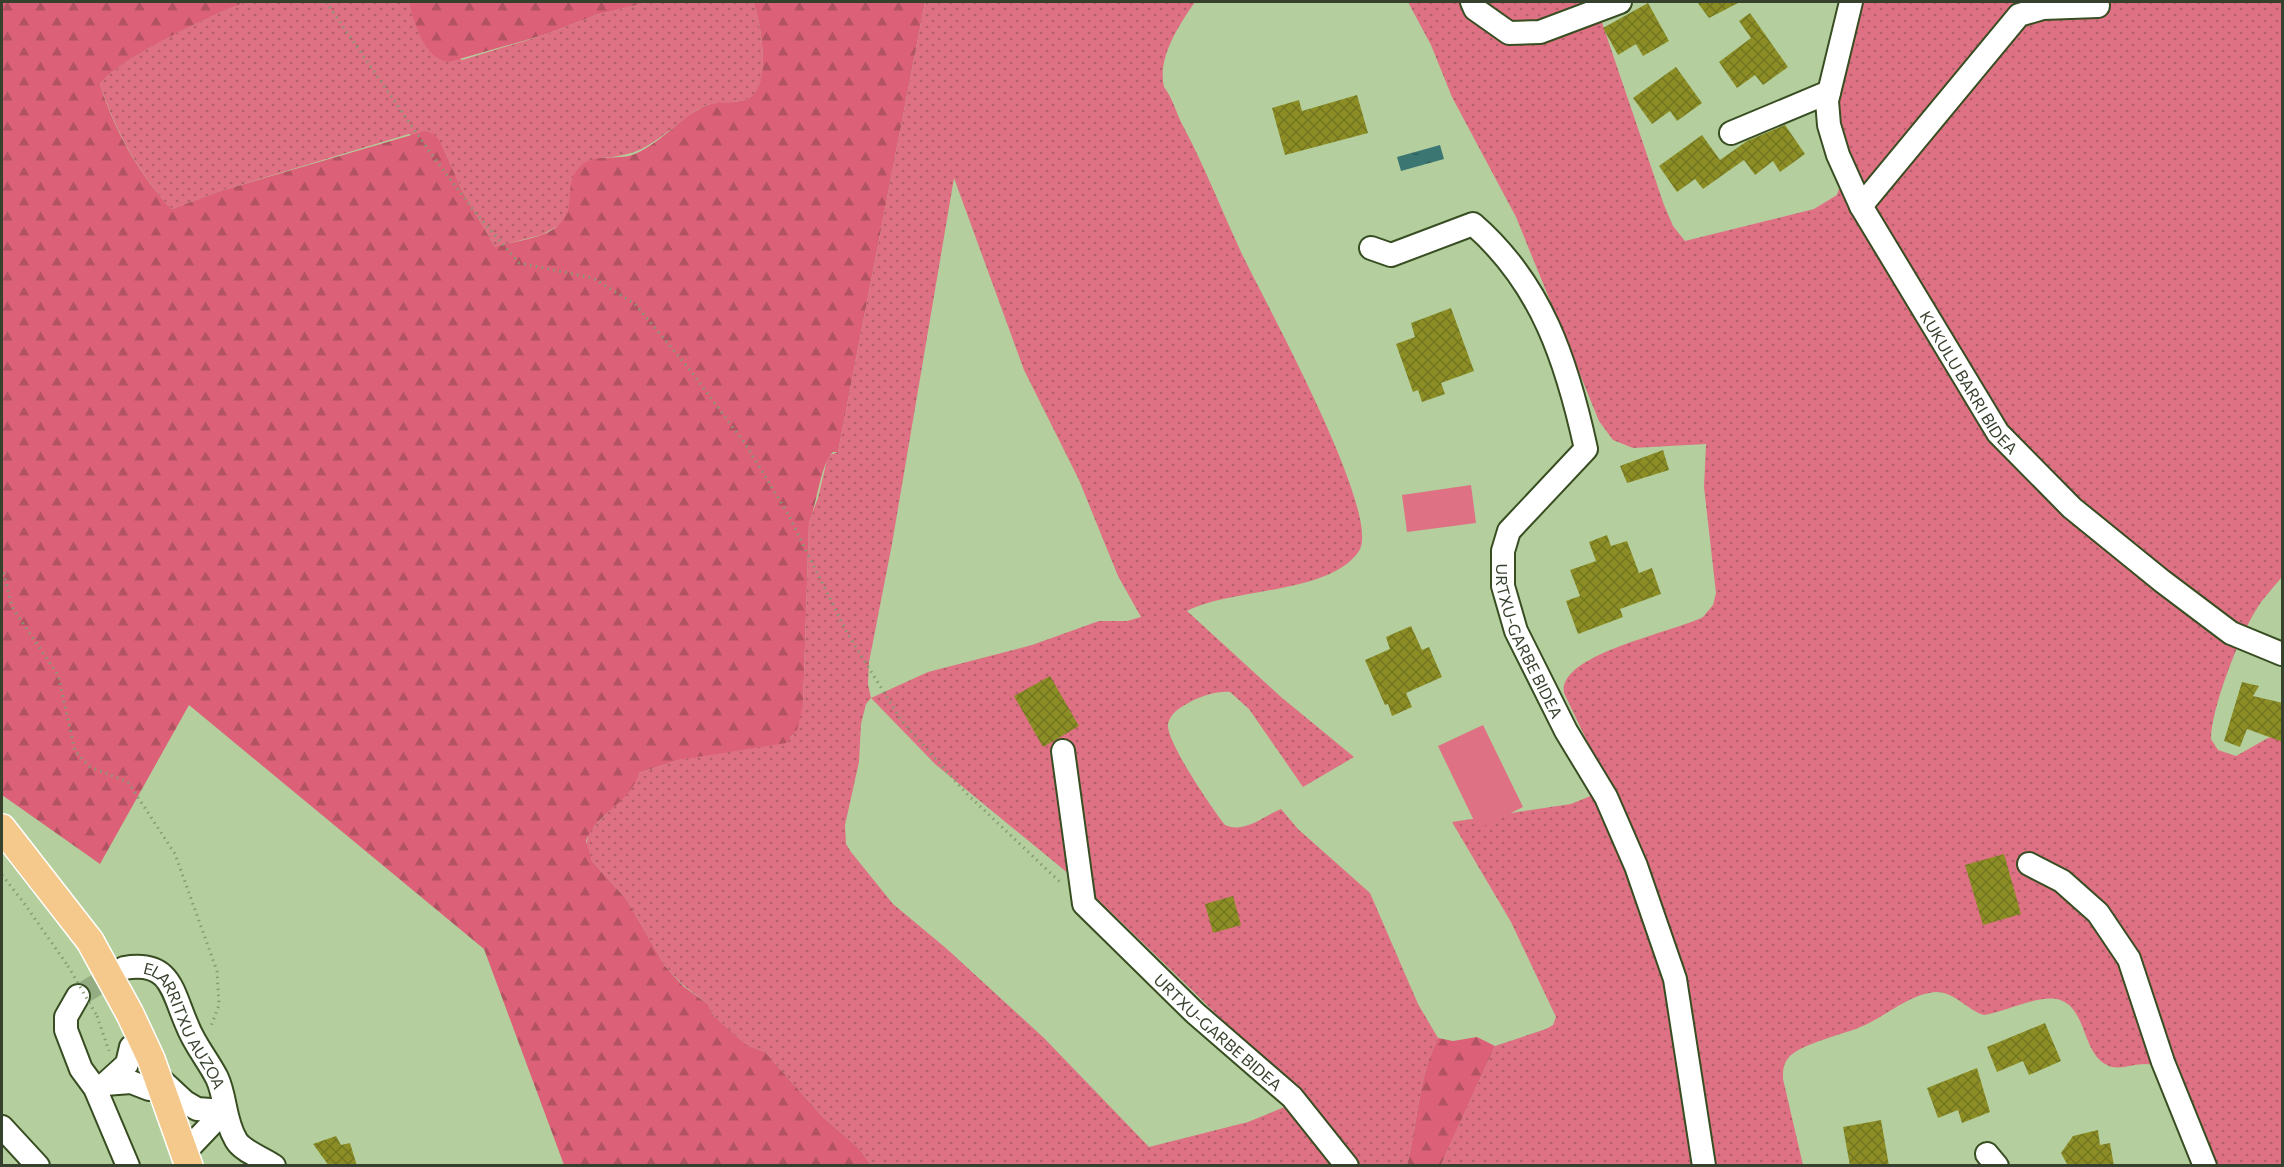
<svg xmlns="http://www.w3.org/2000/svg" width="2284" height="1167" viewBox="0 0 2284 1167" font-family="Commissioner,sans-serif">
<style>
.grass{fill:url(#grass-dots);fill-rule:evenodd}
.forest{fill:url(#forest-firs)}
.pitch{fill:#de7183}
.water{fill:url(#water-ripples)}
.building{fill:url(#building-cross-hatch)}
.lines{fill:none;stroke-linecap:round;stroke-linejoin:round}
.minor-tunnel{stroke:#94ac81;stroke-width:22;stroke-dasharray:22 11;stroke-linecap:butt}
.minor-casing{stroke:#384e22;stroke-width:26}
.major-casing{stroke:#fff;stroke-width:30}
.path{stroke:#869b74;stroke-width:3;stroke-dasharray:1.5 4.5;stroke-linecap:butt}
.minor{stroke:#fff;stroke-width:22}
.major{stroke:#f5c98b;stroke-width:27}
.major-bridge-casing{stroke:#fff;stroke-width:30;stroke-linecap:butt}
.path-bridge{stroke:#869b74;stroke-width:3;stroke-dasharray:1.5 4.5;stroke-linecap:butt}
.major-bridge{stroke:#f5c98b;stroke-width:27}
.labels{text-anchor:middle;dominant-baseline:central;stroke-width:4.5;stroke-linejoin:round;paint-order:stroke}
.street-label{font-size:16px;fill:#36412d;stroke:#b4cf9d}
</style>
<defs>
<pattern id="grass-dots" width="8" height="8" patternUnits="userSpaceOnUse" patternTransform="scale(1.5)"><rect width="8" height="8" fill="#de7183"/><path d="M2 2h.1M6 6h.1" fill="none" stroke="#b55e6c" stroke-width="1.8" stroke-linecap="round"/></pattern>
<pattern id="forest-firs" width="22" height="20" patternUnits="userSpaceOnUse" patternTransform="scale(1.5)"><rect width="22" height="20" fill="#dc6178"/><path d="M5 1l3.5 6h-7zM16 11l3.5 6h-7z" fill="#b35263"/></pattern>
<pattern id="water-ripples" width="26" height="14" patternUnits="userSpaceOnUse" patternTransform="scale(1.5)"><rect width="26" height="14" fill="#3b7673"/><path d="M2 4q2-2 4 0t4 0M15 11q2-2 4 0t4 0" fill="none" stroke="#305e5a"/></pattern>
<pattern id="building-cross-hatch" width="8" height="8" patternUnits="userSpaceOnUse" patternTransform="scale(1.5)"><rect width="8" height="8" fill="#8c8e25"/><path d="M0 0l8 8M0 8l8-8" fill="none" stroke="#737620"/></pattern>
</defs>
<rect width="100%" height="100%" fill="#b4cf9d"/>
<g class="grass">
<path d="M245,2h163l12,32 42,26 85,-26 49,-19 53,-13h104c8,19 16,72 3,90 -9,14 -36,8 -52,14 -9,4 -18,12 -26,18 -31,23 -40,32 -79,34l-29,44 -4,15 -6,8 -19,10 -46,12 -33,-57 -21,-47 -32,-9 -189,57 -48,18c-32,-33 -58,-81 -72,-125 23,-28 109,-68 145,-82z"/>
<path d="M925,2h270c-16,23 -38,56 -31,85 8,10 12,25 18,37 22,41 39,85 59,128 21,45 142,262 118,299 -28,43 -128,37 -172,60l94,86 73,60 -51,30 -54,-78 -19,-17c-13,-1 -28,4 -40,10 -9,5 -20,11 -22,22 -3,16 45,86 57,101 20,9 38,-9 56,-16l17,20 72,64 48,111 20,34c-20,39 -20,85 -31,127h-536l-12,-17 -36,-31 -58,-65 -18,-7 -34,-30 -5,-11 -25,-19 -18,-19 -38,-66 -35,-39 -6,-15 3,-14 42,-43 8,-16 39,-13 114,-23 11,-31 6,-184 9,-24 9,-38 3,-5 8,-3zM954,178l70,192 55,110 39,96 23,41 -14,4h-28l-67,24 -104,27 -57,26 -3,-14 1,-22 23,-118zM871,698l64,66 151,124 109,105 85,85 7,28 -39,16 -99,25 -105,-109 -97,-89 -54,-45 -42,-52 -5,-8 -1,-19 14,-63 2,-38 5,-20z"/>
<path d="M1408,2h187l69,203 9,21 12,15 129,-32 23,-14 4,-13 -12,-39 14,-141h439v575c-9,11 -19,21 -26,33 -17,27 -45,99 -45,129l7,11 18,6 32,-18 14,-3v430h-69l-53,-98c-20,-9 -38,6 -53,-2 -25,-12 -20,-56 -47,-65 -19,-7 -55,12 -76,15 -17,-5 -30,-24 -49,-23 -25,2 -48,23 -70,33 -21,10 -61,17 -76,32 -6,7 -6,13 -6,22l20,86h-362l54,-119 51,-17 7,-4 3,-8 -45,-95 -59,-100 119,-18 22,-9 6,-29 -35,-73c-7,-39 111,-61 139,-76l10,-12 3,-12 -12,-106 2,-43 -73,4 -20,-8 -14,-19 -83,-204 -64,-120 -21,-52z"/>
</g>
<g class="forest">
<path d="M2,2h243c-35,14 -122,54 -145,82 13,44 40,92 72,125l48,-18 205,-60 9,3 7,9 21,47 33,57c18,-6 40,-7 57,-17 30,-17 7,-48 31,-66 14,-10 33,-4 49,-9 25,-9 44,-33 67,-46 15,-10 33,-4 48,-10 26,-10 14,-78 6,-97h172l-87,450h-5c-12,10 -16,53 -24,70l-6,184 -6,24 -11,13 -108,17 -39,13c-7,28 -43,41 -53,68l6,20 35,39 38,66 18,20 25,18 5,11 34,30 18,7 58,65 36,31 12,17h-307l-80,-216 -295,-244 -89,159 -98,-69z"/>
<path d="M408,2h241l-53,13 -49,19 -98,28c-27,-4 -33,-39 -41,-60z"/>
<path d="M1477,1037l18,9 -54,119h-34c11,-42 11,-88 31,-127l15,3z"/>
</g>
<g class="pitch">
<path d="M1471,485l5,38 -69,9 -5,-37z"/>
<path d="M1483,725l40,82 -45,22 -40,-83z"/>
</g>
<path class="water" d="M1440,145l4,14 -43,12 -4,-14z"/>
<g class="building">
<path d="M1697,2h43l-31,16z"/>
<path d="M1648,3l21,38 -26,15 -7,-12 -18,11 -15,-27z"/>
<path d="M1750,13l38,54 -25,18 -8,-10 -18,13 -18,-26 32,-24 -12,-17z"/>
<path d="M1676,67l26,36 -25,18 -7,-10 -18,13 -19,-26z"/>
<path d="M1357,95l11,38 -83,22 -13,-47 27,-8 3,11z"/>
<path d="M1785,125l20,29 -25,18 -7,-11 -18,14 -11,-15 -41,29 -8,-10 -18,13 -18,-26 43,-31 18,25 27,-19z"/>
<path d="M1451,308l23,63 -33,12 4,11 -23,8 -4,-12 -5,2 -17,-48 19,-7 -4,-14z"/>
<path d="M1663,450l6,20 -42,13 -7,-17z"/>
<path d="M1607,535l4,11 16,-5 12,32 13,-5 9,26 -41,15 3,8 -45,17 -12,-33 14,-5 -10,-26 26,-9 -7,-19z"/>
<path d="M1411,626l11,24 7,-3 13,30 -36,16 6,14 -20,9 -4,-12 -3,1 -20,-45 25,-11 -4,-12z"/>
<path d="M1050,676l29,50 -36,21 -29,-51z"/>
<path d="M2242,682l17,4 -6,10 30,7v39l-36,-13 -7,18 -16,-6z"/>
<path d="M2004,854l17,60 -38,11 -18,-60z"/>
<path d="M1233,896l8,29 -28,8 -8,-29z"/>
<path d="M2045,1023l16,38 -32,14 -6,-14 -26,11 -10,-25z"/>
<path d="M1977,1068l13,44 -28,11 -4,-13 -20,8 -11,-30z"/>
<path d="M1881,1120l8,46h-39l-7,-39z"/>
<path d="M2098,1130l2,15 10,-2 4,23h-46l-7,-13 12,-17z"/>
<path d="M336,1136l5,9 9,-2 7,23h-28l-16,-22z"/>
</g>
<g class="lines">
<path class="minor-tunnel" d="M78,996l45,-27"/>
<defs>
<g id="minor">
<path d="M1472,2l3,7 34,24 31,-1 80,-30"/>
<path id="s1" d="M1851,2l-24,99 2,24 9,30 23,51 137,227 74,75 90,73 69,52 51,21"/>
<path d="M1731,133l98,-41"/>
<path d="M1861,206l158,-191 24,-7 55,-2"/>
<path id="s2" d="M1371,248l20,7 82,-31c69,60 94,138 113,225l-77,82 -6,20v35l13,45 50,100 40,66 30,69 39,113 29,187"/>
<path id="s3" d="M1063,751l21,153 111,109 97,84 55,69"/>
<path d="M2029,864l33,17 36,32 31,46 34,103 42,104"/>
<path id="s4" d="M124,968c47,-8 48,23 63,57 7,19 21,35 30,53 9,19 7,42 19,62 6,11 27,18 38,26"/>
<path d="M78,996l-12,21v13l15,39 14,19 33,78"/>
<path d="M157,1076l28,26 12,7 27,2"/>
<path d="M105,1084l26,-2 18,7"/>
<path d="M95,1088l10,-4 22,-20 4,-17"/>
<path d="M2,1127l36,39"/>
<path d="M185,1152l39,-41"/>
<path d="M1987,1154l10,12"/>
</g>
<g id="major">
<path d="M2,828l88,113"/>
<path d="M130,1014l21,45 38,107"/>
</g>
</defs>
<use href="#minor" class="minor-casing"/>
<use href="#major" class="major-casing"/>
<g class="path">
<path d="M326,2l103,149 46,61 44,51 74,15 42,26 55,66 56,75 42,69 59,119 55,88 64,72 95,90"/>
<path d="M2,567l10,40 46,68 17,76 15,16 38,15 47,72 42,117 2,34 -9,24"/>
<path d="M2,875l22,28 44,63"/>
<path d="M97,1016l12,35"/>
</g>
<use href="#minor" class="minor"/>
<use href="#major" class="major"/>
<defs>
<path id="major-bridge" d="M90,941l40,73"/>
</defs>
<use href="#major-bridge" class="major-bridge-casing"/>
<path class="path-bridge" d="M68,966l29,50"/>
<use href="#major-bridge" class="major-bridge"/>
</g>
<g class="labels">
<g class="street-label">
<text stroke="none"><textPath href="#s1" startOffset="420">KUKULU BARRI BIDEA</textPath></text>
<text stroke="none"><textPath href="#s2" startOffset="594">URTXU-GARBE BIDEA</textPath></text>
<text stroke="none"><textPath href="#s4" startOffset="94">ELARRITXU AUZOA</textPath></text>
<text stroke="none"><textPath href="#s3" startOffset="340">URTXU-GARBE BIDEA</textPath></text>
</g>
</g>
<rect width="2284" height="1167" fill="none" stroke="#36412d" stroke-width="6"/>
</svg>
